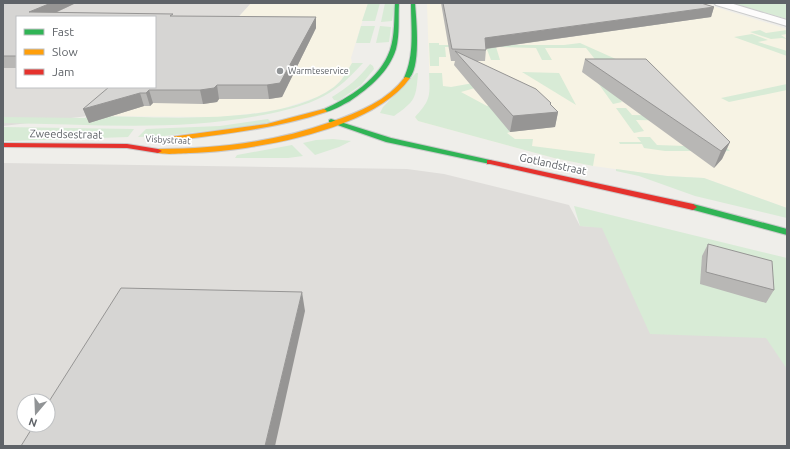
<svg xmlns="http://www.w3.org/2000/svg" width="790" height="449" viewBox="0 0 790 449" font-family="Ubuntu,sans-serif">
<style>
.commercial{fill:#f7f3e4}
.industrial{fill:#dfddda;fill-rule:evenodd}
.green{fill:#d8ebd6}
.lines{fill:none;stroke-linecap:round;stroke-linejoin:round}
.street-casing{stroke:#cbcccc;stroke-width:2}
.fast-casing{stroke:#cacacb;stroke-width:2}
.slow-casing{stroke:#cacacb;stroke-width:2}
.jam-casing{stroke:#cacacb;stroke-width:2}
.street{fill:#fdfcfc;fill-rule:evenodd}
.fast{fill:#30b455;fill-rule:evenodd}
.slow{fill:#ff9f0a;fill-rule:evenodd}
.jam{fill:#e5322d;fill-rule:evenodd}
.wall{fill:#b8b7b5}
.shaded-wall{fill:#969594}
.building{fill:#d6d5d3;stroke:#969594}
.poi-dot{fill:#919496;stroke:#fff;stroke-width:1.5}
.labels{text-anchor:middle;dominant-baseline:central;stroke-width:3.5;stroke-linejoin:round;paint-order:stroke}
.far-poi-label{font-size:9px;fill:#5f6368;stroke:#fff;text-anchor:start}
.far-street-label{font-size:9px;fill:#5f6368;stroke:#fff}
.street-label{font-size:11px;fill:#5f6368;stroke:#fff}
</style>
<rect width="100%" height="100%" fill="#efeeea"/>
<g class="commercial">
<path d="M251,3h117l-17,55 1,5 -11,17 -7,7 -14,9 -39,13 -24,4 -35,4 -134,-1 32,-29h35l76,-62z"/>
<path d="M427,3h275l85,26v179l-83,-30 -37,-2 -74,-10 -39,-8 -136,-37 -3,-4 10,-10 5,-12z"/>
</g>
<g class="industrial">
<path d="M3,3h248l-20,22 -76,-8h-138v70h103l-32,29 -85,10z"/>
<path d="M3,163l404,6 37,5 125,31 11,21 22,1 185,50v169h-784zM24,401h24v24h-24z"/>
</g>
<g class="green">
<path d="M368,3h12l-5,18h-13z"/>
<path d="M385,3h10l-3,18 -11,1z"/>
<path d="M732,3h55v16z"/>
<path d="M361,26h14l-5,17h-14z"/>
<path d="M380,26l11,1 -2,15 -13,1z"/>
<path d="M760,30l6,3 21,-3v4l-6,1 6,4 -5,-1 -11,1 -21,-7z"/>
<path d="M752,34l16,6 -10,2 29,9v5l-53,-19z"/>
<path d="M429,43h10v2h125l16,-2 38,17 -20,3 -12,-15h-41l7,12h-10l-6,-12 -40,-1 4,13h-9l-5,-13h-41l1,10h-7v9h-9z"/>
<path d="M352,63h11c-12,13 -24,25 -39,33 -19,10 -40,15 -61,19 -85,17 -174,9 -260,8v-6l82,1 3,-2c66,0 191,12 246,-29 8,-6 13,-15 18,-24z"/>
<path d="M370,64l3,2 1,3 -13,16 -23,16 -4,-1 -2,-3c15,-9 27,-19 38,-33z"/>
<path d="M522,72l37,1 17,32z"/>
<path d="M416,73h2c-2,26 -3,28 -24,43l-14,-3 3,-6z"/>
<path d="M429,73h13l1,13 8,1 45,-8 -4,4 -31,9 26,14 32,-9 -9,35 -3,1 8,6h18l-1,7 63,8 -2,12 -39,-8 -136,-37 -3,-4c16,-17 15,-21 14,-44z"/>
<path d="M660,81l70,70h-65l-21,-3 -2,-4h-22l-1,-2h22l-4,-5h13l7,8 57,2 -23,-26 -55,-1 8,11 -10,2 -18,-25h10l6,7 53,1 -69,-22 6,8 -9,2 -15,-21z"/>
<path d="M787,84v6l-58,12 -8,-4z"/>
<path d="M268,119l4,4 -108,13 -26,1 8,-8 74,-3z"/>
<path d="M3,127l131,2 -6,8 -117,4h-8z"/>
<path d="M333,139l18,2 -12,6 -24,8 -12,-12 13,-3z"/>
<path d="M292,145l11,11 -15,2h-53l2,-3z"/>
<path d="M616,169l51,7 37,2 83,30v10l-92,-22 -56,-20 -23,-5z"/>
<path d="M574,206l213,52v111l-21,-31 -116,-4 -48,-106 -22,-2z"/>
</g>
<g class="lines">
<defs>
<path id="street" d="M714,3h16l57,17v6l-71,-21z"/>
<g id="fast">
<path d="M395,3h4c-1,15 1,31 -3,46 -7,23 -27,39 -46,52 -8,4 -20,12 -28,11v-2c27,-12 58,-31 68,-60 5,-15 4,-32 5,-47z"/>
<path d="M411,3h4c1,15 7,69 -8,77l-3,-2c11,-24 7,-49 7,-75z"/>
<path d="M331,119l60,19 99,22 4,2 -4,2 -104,-22 -57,-20v-2z"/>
<path d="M693,204l94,25v6l-97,-26 -1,-2z"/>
</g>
<g id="slow">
<path d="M405,77l5,1c-38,53 -158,73 -220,75 -8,0 -30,3 -36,-2l4,-2c59,0 117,-7 173,-27 28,-10 56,-21 74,-45z"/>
<path d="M324,109l3,2 -1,1c-51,17 -103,22 -156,29l-4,-2 4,-2 97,-13z"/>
</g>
<g id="jam">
<path d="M3,143l124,1 31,5 4,2 -4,2 -31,-5 -124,-1z"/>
<path d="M487,160h3l203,44 4,3 -4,3 -203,-46h-3z"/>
</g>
</defs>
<use href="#street" class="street-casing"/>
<use href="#fast" class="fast-casing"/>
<use href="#slow" class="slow-casing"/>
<use href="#jam" class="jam-casing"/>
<use href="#street" class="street"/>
<use href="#fast" class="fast"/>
<use href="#slow" class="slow"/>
<use href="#jam" class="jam"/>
</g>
<g class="wall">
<path d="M3,3h73l-21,10 119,3 142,12 -34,69 -13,2h-50l-2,3 -14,2 -50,-1 -3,3h-6l-55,17 -6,-14 72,-22v-70h-138v51h-14z"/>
<path d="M441,3h260l13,4 -3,10 -225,32 -1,12h-9l75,42v2l7,7 -3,15 -45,5 -56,-67 1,-4h-4z"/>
<path d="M585,59l145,83 -8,17 -8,9 -132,-96z"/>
<path d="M708,244l66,46 -8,13 -66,-19 2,-28z"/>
</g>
<g class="shaded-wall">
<path d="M51,3h25l-30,14 -17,-5z"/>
<path d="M714,7l-3,10 -227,32 1,-11z"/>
<path d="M316,17v11l-34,69 -13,2 -2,-14z"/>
<path d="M217,85l2,14 -2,3 -14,2 -3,-14z"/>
<path d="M149,90l4,13 -3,3 -4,-13z"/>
<path d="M140,93l4,13 -55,17 -6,-14z"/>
<path d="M551,103l-1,9h8l-3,15 -45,5 3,-16z"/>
<path d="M730,142l-8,17 -8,9 7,-17z"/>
<path d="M302,292l3,19 -30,135h-10z"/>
</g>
<g class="building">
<path d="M3,3h48l-22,9 144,2 -3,2 146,1 -36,66 -13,2h-50l-3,3 -14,2h-51l-3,3h-6l-57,16 26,-22h46v-70h-138v39h-14z"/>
<path d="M443,3h258l13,4 -229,31 1,12 -34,-1z"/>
<path d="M455,51l81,38 15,14 -1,1 8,8 -45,4z"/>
<path d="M585,59h61l84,83 -9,9z"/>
<path d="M708,244l64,17 2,29 -68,-18z"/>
<path d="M121,288l181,4 -37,154h-244l13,-21h14v-22z"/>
</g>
<circle class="poi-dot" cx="280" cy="71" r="4"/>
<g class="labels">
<g class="far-poi-label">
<text x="288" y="71">Warmteservice</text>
</g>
<g class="far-street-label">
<text transform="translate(168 140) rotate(3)">Visbystraat</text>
</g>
<g class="street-label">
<text transform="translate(66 134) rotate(1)">Zweedsestraat</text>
<text transform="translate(553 164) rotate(12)">Gotlandstraat</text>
</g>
</g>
<rect width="790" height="449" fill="none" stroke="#5f6368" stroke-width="8"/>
<rect x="16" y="16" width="140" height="72" fill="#ffffff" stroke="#bfc1c3"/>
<rect x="24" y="29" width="20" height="6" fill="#30b455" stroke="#bfc1c3"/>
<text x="52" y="36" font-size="12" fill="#5f6368">Fast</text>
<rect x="24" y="49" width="20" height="6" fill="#ff9f0a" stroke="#bfc1c3"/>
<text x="52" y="56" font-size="12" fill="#5f6368">Slow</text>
<rect x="24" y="69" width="20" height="6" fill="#e5322d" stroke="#bfc1c3"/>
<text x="52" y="76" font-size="12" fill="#5f6368">Jam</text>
<g transform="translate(36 413) rotate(199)"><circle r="19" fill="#ffffff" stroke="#bfc1c3"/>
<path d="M0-3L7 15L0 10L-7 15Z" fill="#919496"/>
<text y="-6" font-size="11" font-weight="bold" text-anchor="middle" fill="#5f6368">N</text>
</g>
</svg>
